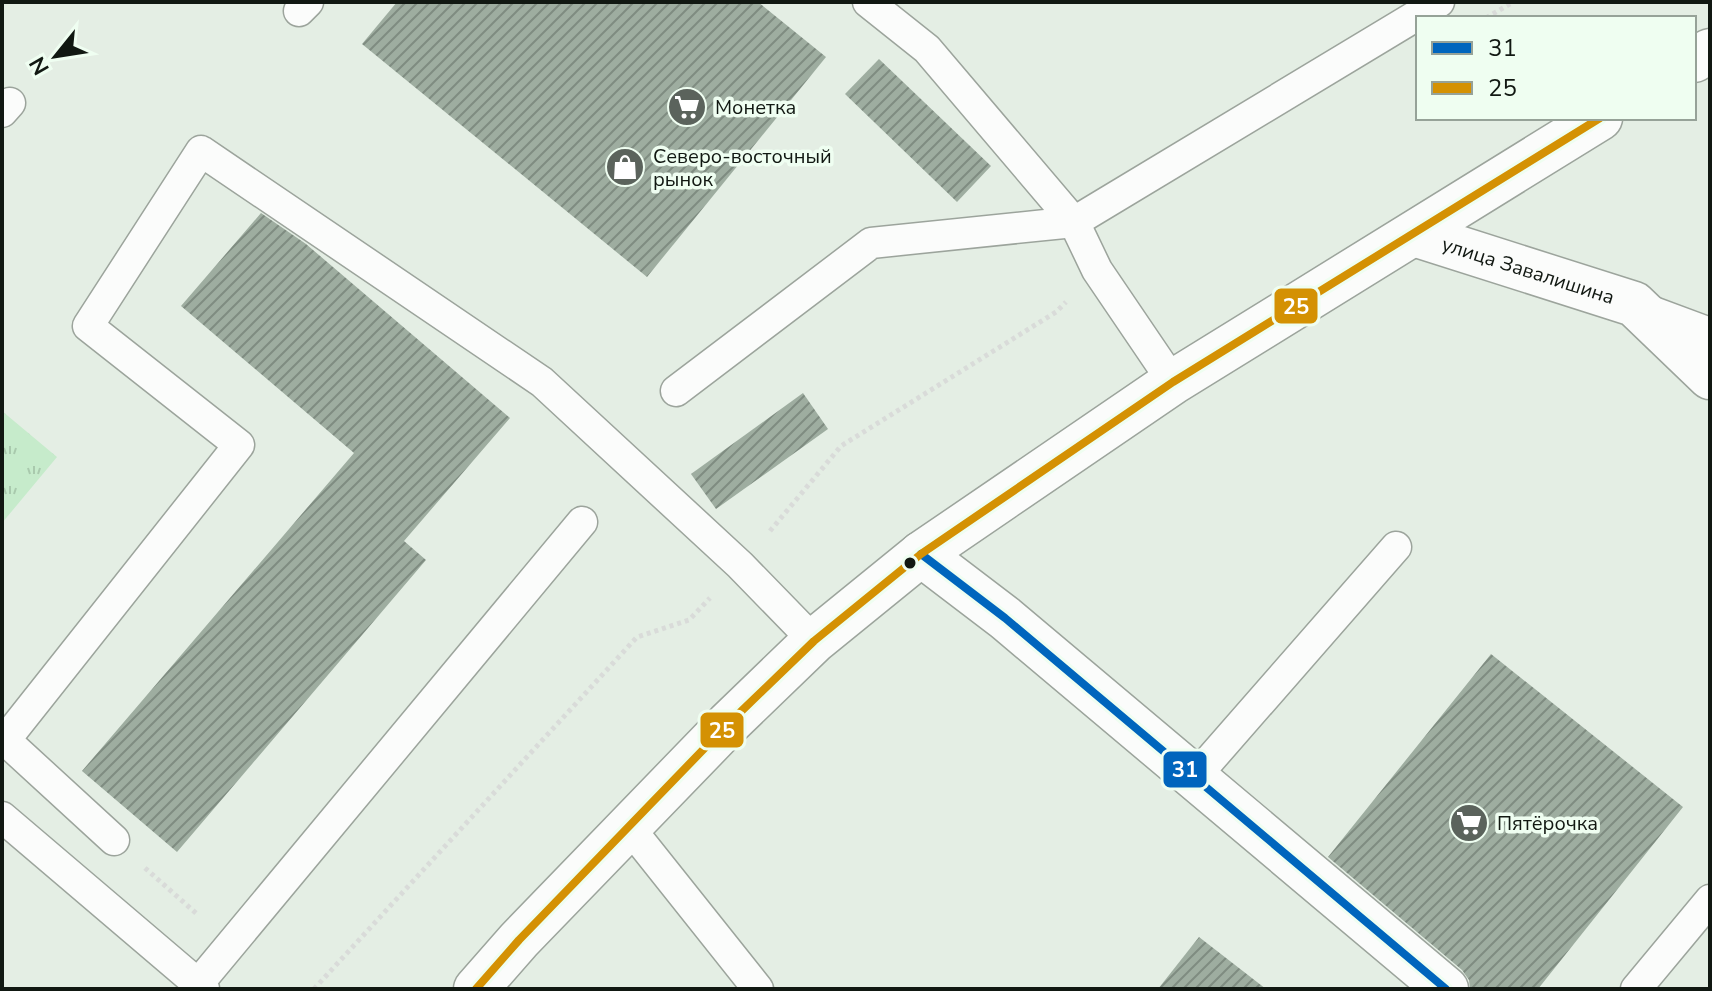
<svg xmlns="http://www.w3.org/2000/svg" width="1712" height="991" viewBox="0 0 1712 991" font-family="'Nunito Sans',sans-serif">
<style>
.grass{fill:url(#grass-tufts)}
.building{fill:url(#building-hatch)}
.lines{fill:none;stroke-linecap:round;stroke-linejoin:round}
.service-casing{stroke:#9ca49c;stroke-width:33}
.minor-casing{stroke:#9ca49c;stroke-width:47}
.secondary-casing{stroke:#9ca49c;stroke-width:47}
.path{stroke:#d9dbd9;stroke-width:5;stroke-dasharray:4 4;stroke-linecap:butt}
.service{stroke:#fbfcfb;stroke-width:30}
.minor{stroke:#fbfcfb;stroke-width:44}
.secondary{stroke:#fbfcfb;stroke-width:44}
.bus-1-casing{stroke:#effef1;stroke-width:14}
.bus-2-casing{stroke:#effef1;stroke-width:14}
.bus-1{stroke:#0065bd;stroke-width:8}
.bus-2{stroke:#d49103;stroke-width:8}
.bus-dot{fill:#111812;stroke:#effef1;stroke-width:3}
.labels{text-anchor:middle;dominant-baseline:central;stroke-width:7;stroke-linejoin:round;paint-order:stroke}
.poi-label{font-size:20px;fill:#111812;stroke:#effef1;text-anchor:start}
.street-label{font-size:20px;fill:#111812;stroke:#effef1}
.line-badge{stroke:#effef1;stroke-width:3}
.badge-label{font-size:22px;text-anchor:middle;font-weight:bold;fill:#fff}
</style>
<defs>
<pattern id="grass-tufts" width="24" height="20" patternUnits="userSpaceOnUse" patternTransform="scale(2)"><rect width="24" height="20" fill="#c6ebcb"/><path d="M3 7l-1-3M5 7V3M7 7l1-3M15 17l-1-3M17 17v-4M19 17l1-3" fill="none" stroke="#a9c9ad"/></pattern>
<pattern id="building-hatch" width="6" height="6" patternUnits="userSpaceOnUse" patternTransform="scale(2)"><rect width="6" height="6" fill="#9eada0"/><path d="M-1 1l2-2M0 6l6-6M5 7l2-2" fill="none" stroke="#7f8c81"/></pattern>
</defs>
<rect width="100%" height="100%" fill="#e4eee4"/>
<path class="grass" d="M2,411l55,46 -55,66z"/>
<g class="building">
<path d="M397,2h361l68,55 -179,220 -285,-233z"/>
<path d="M879,59l112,107 -34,36 -112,-108z"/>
<path d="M261,213l45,31 204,174 -106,123 22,19 -249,292 -95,-81 272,-318 -173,-147z"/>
<path d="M803,393l25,36 -112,80 -25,-35z"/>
<path d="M1491,654l192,153 -145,182h-68l-1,-9 -7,-10 -134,-113z"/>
<path d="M1199,937l67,52h-108z"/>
</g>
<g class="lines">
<defs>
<g id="service">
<path d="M868,2l59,47 147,173 23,48 76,112"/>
<path d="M299,11l9,-9"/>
<path d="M2,112l8,-9"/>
<path d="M1648,310l62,23"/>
<path d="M676,391l195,-148 203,-21 365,-220"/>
<path d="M5,740l109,100"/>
<path d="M2,744l237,-299 -151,-119 113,-175 341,231 198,183 74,76"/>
<path d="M1194,778l202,-231"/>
<path d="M2,817l202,172"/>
<path d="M629,827l129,162"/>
<path d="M198,984l384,-462"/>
<path d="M1636,989l74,-89"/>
</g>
<g id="minor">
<path id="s1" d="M1414,234l220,70 76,73"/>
<path d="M921,554l84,64 441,371"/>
</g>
<g id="secondary">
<path d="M1694,60l16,-9"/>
<path d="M476,989l43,-49 209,-216 86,-83 107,-87 252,-172 427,-264"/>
</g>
</defs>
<use href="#service" class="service-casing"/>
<use href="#minor" class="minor-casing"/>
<use href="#secondary" class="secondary-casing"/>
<g class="path">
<path d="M1486,18l27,-16"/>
<path d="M770,531l71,-85 215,-134 10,-10"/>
<path d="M145,868l52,46"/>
<path d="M314,989l323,-352 52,-17 21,-22"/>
</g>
<use href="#service" class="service"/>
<use href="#minor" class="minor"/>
<use href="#secondary" class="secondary"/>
<defs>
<path id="bus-1" d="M921,554l84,64 441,371"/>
<path id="bus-2" d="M476,989l43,-49 209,-216 86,-83 107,-87 252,-172 427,-264"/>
</defs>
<use href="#bus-1" class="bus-1-casing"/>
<use href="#bus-2" class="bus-2-casing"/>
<use href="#bus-1" class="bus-1"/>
<use href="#bus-2" class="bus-2"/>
</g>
<defs>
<symbol id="supermarket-disc" viewBox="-11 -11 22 22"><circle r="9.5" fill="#5b635c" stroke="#effef1"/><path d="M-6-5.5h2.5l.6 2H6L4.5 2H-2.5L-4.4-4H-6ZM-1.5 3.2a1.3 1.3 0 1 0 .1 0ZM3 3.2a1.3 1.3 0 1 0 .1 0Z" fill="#fff"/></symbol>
<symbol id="shop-disc" viewBox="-11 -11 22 22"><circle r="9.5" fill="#5b635c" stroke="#effef1"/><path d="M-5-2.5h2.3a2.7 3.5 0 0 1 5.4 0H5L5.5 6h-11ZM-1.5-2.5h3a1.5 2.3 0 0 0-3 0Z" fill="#fff"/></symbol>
</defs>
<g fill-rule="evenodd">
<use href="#supermarket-disc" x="665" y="85" width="44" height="44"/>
<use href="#shop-disc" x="603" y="145" width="44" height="44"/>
<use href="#supermarket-disc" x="1447" y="801" width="44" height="44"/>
</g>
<circle class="bus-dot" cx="910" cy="563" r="7"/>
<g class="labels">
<g class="poi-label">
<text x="715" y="107">Монетка</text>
<text x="653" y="156">Северо-восточный<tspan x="653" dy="23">рынок</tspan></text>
<text x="1497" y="823">Пятёрочка</text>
</g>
<g class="street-label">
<text stroke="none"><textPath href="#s1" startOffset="120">улица Завалишина</textPath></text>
</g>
</g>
<g class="line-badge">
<rect x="1273" y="287" width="46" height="38" rx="8" fill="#d49103"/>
<rect x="699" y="711" width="46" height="38" rx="8" fill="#d49103"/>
<rect x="1162" y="750" width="46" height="39" rx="8" fill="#0065bd"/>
</g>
<g class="badge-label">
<text x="1296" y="314">25</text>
<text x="722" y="738">25</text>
<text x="1185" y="777">31</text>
</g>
<rect width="1712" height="991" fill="none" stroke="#111812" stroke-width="8"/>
<rect x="1416" y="16" width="280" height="104" fill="#effef1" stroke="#96a298" stroke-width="2"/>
<rect x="1432" y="42" width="40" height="12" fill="#0065bd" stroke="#96a298" stroke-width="2"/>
<text x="1488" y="56" font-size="24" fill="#111812">31</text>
<rect x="1432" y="82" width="40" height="12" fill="#d49103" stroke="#96a298" stroke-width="2"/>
<text x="1488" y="96" font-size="24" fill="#111812">25</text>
<g transform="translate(56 56) rotate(240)" stroke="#effef1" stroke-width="6" paint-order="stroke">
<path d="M0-6L14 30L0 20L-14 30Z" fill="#111812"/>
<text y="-12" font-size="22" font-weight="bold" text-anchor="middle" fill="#111812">N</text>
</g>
</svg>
